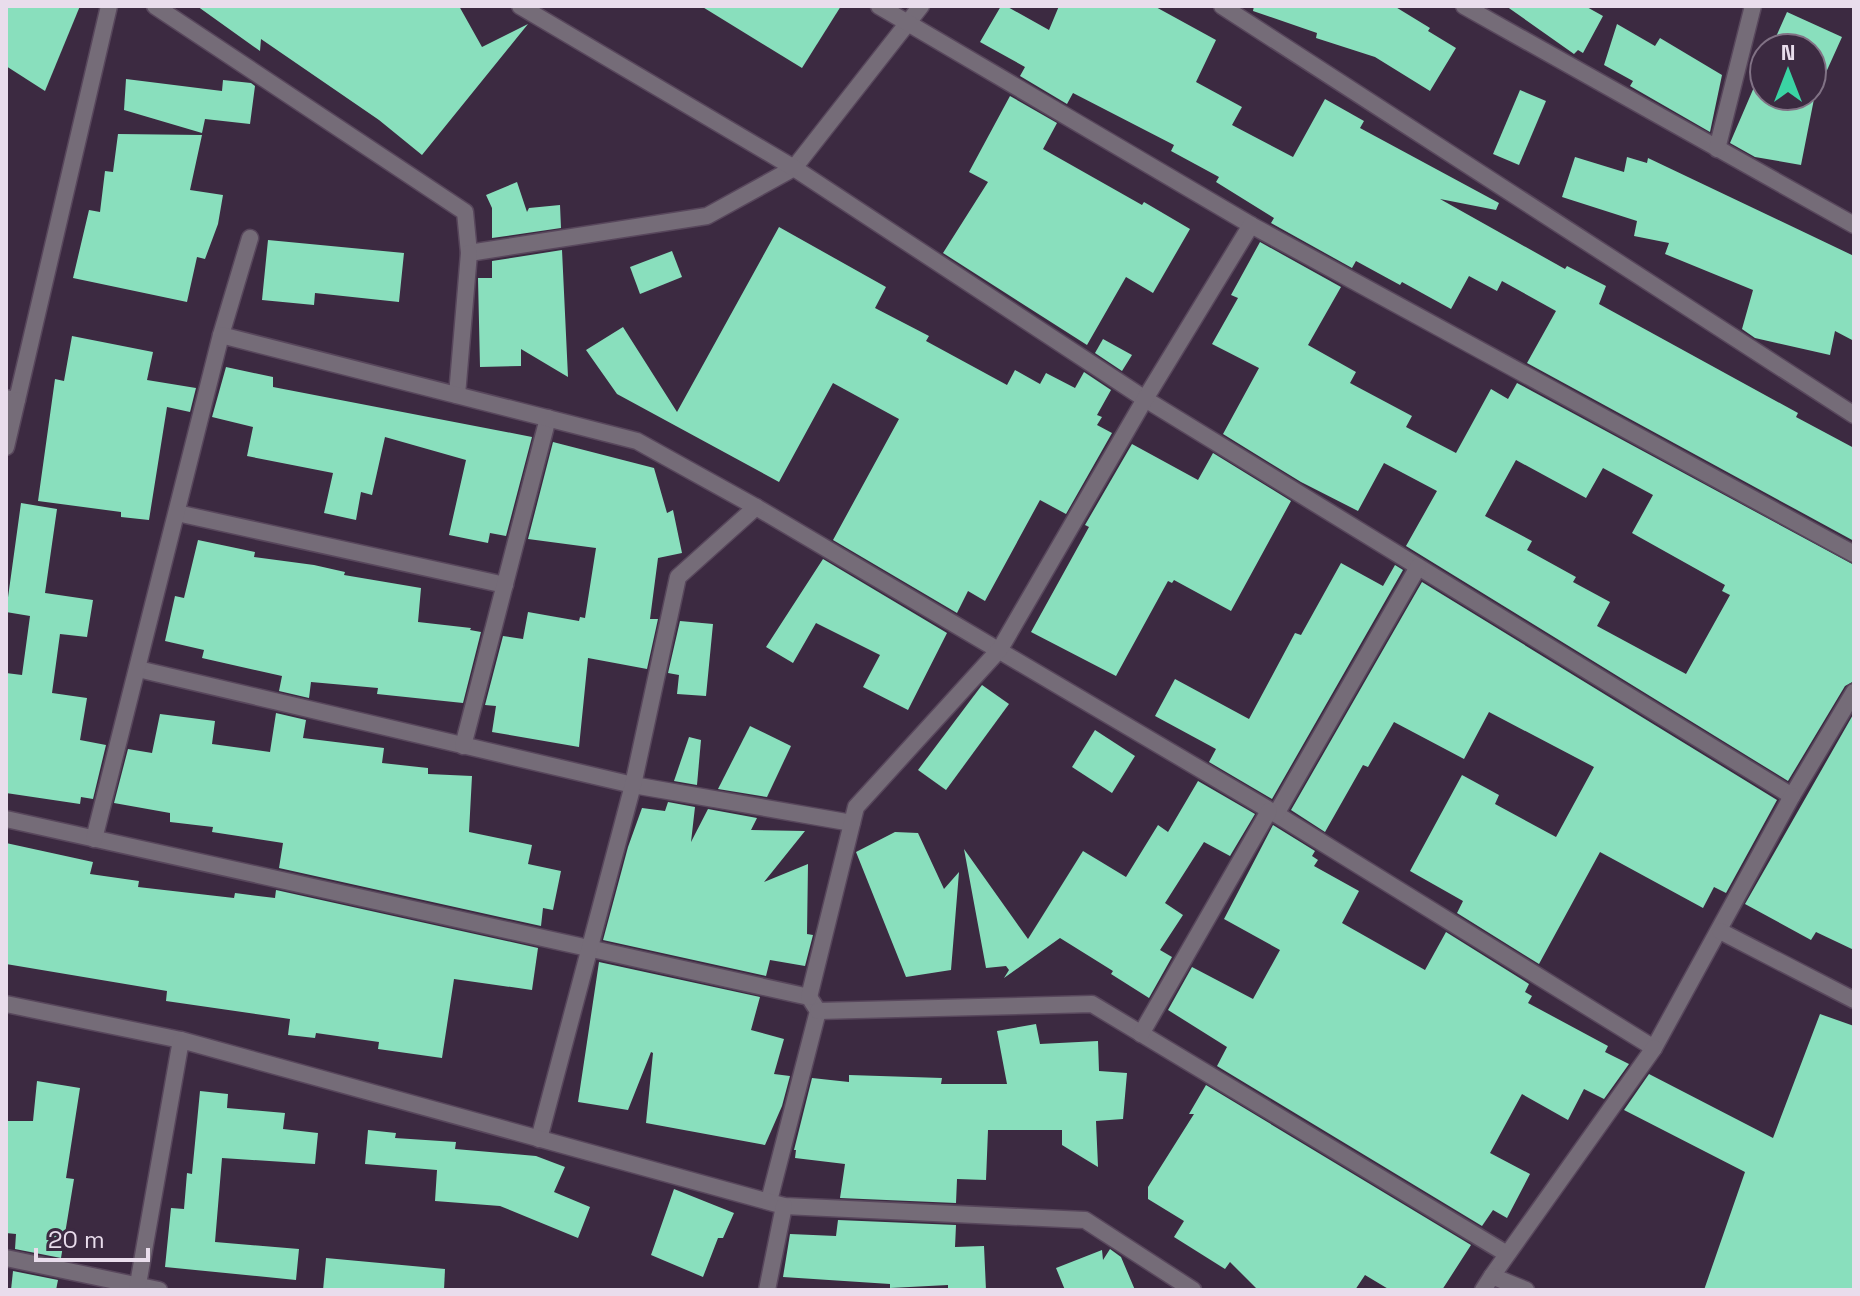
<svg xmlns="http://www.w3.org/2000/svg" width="1860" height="1296" viewBox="0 0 1860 1296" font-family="'Space Grotesk',sans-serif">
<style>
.building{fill:#89dfbd;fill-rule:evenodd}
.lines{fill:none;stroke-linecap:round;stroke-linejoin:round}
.street-casing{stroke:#58475c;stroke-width:19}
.street{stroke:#756c78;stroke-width:16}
</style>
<rect width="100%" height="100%" fill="#3c2a41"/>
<g class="building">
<path d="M6,6h74l-35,85 -39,-25z"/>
<path d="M197,6h262l23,41 46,-23 -106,131 -43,-35 -118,-81 -1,12z"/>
<path d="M701,6h140l-39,62z"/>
<path d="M1001,6h5l43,24 10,-24h95l62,34 -20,42 46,25 -10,18 61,32 32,-58 39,22 -4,7 139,75 -3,7 -56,-11 125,70 2,-3 39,20 -7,18 199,109 -2,4 58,31v93l-327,-178 29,-52 -54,-30 -5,10 -28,-15 -18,33 -49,-27 -2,3 -44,-24 -4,7 -81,-45 3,-5 -58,-36 3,-5 -48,-26 3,-6 -101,-52 -6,11 -47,-28 5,-9 -45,-25z"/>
<path d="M1254,6h140l36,22 -2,3 28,17 -26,43 -55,-34 -59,-19 1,-5 -64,-22z"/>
<path d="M1506,6h79l18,10 -20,37 -5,-3 -4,4z"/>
<path d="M1787,12l55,25 -28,62 -13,66 -46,-8 -25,-14 34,-79v32h48v-48h-41z"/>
<path d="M1617,24l38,22 5,-8 62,37 -12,57 -80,-46 3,-5 -29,-16z"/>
<path d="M126,79l96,12 1,-11 28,3 4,3 -5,38 -45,-5 -3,14 -78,-23z"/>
<path d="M1520,90l26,11 -27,64 -26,-11z"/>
<path d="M1010,96l47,27 -14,26 99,56 2,-3 46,27 -37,64 -27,-16 -39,68 -144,-92 45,-71 -19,-10z"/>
<path d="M118,134l84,1 -12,55 33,5 -5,29 -13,35 -8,-2 -10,45 -114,-24 16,-68 11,2 5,-41 8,1z"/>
<path d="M1575,157l49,15 3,-15 20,6 1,-5 206,98v85l-19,-10 -5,24 -75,-17 -13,-9 11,-39 -88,-36 4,-11 -35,-7 3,-15 -75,-24z"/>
<path d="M517,182l10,30 2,-4 31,-3 1,23 -69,10v-30l-6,-13z"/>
<path d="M779,227l107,60 -11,21 54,28 -3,5 81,44 8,-15 25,14 6,-11 29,15 9,-16 27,18 -14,25 5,2 -5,8 15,8 -46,81 -26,-14 -55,101 -17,-10 -11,22 -124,-73 66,-121 -66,-36 -54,99 -162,-88 -31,-44 37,-23 54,85z"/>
<path d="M268,240l136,13 -5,49 -84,-9 -1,12 -52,-5z"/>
<path d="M1260,242l81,45 -33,58 48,27 -6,11 62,33 -6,11 50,26 35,-64 17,10 9,-16 337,182v116l-9,5 -57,95 -382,-235 31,-55 -53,-28 -26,48 -57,-29 -78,-48 36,-66 -47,-24 26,-46 -7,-3zM1516,460l70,38 17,-30 50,27 -21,38 93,52 -3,6 8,4 -44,79 -89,-48 13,-24 -37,-20 3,-5 -49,-27 5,-9 -47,-25z"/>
<path d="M562,250l6,127 -47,-28v17l-41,1 -2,-89h14v-17z"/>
<path d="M672,251l10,26 -42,17 -10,-27z"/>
<path d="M72,336l81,16 -6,28 49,8 -6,24 -23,-5 -18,113 -28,-3v-5l-83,-11 17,-122 9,2z"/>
<path d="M1103,339l29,16 -10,16 -27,-18z"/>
<path d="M226,367l47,10v10l259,50 -26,99 -16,-3 -2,10 -39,-8 17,-75 -81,-23 -13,58 -11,-3 -5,28 -32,-7 9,-40 -86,-17 6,-29 -41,-10z"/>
<path d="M553,442l101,26 13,45 6,-3 9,43 -24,5 -8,61h8l-11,50 -59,-11 -9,89 -87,-15 4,-26 -11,-1 18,-69 20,3 5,-27 51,9 1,-4 5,1 11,-70 -68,-9z"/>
<path d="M1132,444l66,36 15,-27 78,48 -60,110 -57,-31 -2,3 -4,-2 -52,95 -85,-44 58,-105 -4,-2z"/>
<path d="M21,503l36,6 -12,84 48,7 -6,37 -27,-3 -8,59 35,5 -7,42 26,5 -13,54 -12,-2 -1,7 -74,-11v-120l16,2 8,-59 -24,-4z"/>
<path d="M198,540l57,12 -1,5 60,8 31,7 -1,3 77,13 -3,34 53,6 -1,2 11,2 -18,71 -86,-9 1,-6 -67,-6 -2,16 -30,-7 3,-15 -80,-18 2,-8 -39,-9 10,-45 9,2z"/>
<path d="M823,559l124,74 -39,77 -45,-23 17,-32 -64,-32 -23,40 -27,-16z"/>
<path d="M1341,563l42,23 12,-21 8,5 -131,229 -63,-37 7,-13 -61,-33 20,-37 74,40 46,-86 6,2z"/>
<path d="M1422,582l355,218 -51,93 -12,-6 -11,21 -103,-56 -61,112 -82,-51 6,-12 -53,-30 52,-96 37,20 -4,9 61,33 38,-70 -105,-55 -25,47 -70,-37 -26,45 -5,-2 -38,67 -34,-22z"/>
<path d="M680,621l33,3 -7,72 -29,-2 2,-19 -11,-2z"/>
<path d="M982,685l27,19 -63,86 -28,-20z"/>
<path d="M276,713l30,7 -3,18 81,10 -2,15 46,5v6l44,2 -3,56 63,13 -4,19 33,7 -8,39 -10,-2 -2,18 -262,-58 4,-25 -71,-11 1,-5 -43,-5v-9l-56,-10 14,-54 24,4 8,-39 55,7 -3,23 58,8z"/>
<path d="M1854,713v237l-38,-18 -5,8 -66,-36z"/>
<path d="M750,726l41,20 -24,51 -49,-8z"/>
<path d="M1095,730l40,26 -23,37 -40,-26z"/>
<path d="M689,737l12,3 -4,45 -23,-4z"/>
<path d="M1198,781l57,33 -25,42 -26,-14 -39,61 18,12 -23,35 12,7 -23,41 -38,-24 2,-3 -53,-33 -56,40 5,-8 -3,-4 -20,2 -22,-119 64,90 55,-88 43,26 32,-52 10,7z"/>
<path d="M668,802l27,5 -4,35 17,-33 49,9 -6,12 54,1 -41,51 44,-18 -1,70 6,1 -8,31 -35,-6 -4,16 -163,-36 25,-93 14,-39 23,3z"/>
<path d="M1273,825l42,26 -3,5 6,4 -4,6 45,25 -17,32 83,47 21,-38 83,52 -4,8 7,4 -4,7 80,43 -3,6 24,12 -25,35 -20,-10 -16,31 -46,-26 -32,59 40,21 -23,44 -14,-8 -11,16 -265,-160 10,-19 -59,-37 24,-43 61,32 27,-49 -56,-31z"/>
<path d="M895,832l23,1 26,56 15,-17 -8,98 -45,7 -50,-125z"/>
<path d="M6,843l87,19 -3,12 49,7 -1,6 96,11 1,-5 40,5 1,-8 262,58 -6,42 -78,-11 -12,79 -64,-9 1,-7 -63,-9 -1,5 -27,-3 2,-16 -124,-18 1,-10 -161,-27z"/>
<path d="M599,962l161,35 -9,33 33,9 -10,35 16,2 -8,30 -17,39 -119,-22 7,-70 -2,-1 -23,58 -50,-8z"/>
<path d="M1820,1014l34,12v264h-150l41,-118 -121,-62 25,-36 124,64z"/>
<path d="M1036,1024l4,20 58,-3 1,30 28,2 -4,46 -27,2 2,46 -36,-22v-15h-74l-2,50 -29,-1 -1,24 -116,-5 5,-34 -50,-6 1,-8h-2l18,-72 37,4v-7l93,3 -1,6h66l-10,-53z"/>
<path d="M37,1081l43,7 -14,90 8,1 -13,79 -46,-9 1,-15 -10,-1v-112h27z"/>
<path d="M1206,1085l265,160 -29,45h-52l-25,-15 -10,15h-97l-28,-28 -5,7 -51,-32 10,-16 -36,-22v-12l46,-73h-5z"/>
<path d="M200,1091l28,3 -1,14 58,5 -2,16 35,4 -3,31 -93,-6 -7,84 84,7 -3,31 -131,-13 6,-59 13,1 3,-36 5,1z"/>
<path d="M368,1130l28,3 -1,5 61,4 -1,7 81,7 29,11 -11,25 36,15 -12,31 -78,-32 -65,-5 2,-31 -72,-6z"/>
<path d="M674,1189l60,24 -11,25h-5l-15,39 -52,-22z"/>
<path d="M838,1220l118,5 -1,22 29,-1 2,44h-38v-5l-58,3v-4l-107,-7 7,-43 46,2z"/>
<path d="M1110,1249l11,8 14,33h-70l-9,-22 46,-18 1,10z"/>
<path d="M326,1258l119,11 -1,21h-121z"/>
<path d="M13,1271l45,9 -2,10h-45z"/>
</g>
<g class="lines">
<defs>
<g id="street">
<path d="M155,6l310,206 4,41 238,-37 87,-48 127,-162"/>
<path d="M520,6l274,162 351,231 647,397 62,-104"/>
<path d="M879,6l372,219"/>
<path d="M1222,6l632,409"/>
<path d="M1464,6l390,219"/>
<path d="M1717,149l36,-143"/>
<path d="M221,335l29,-97"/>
<path d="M457,395l12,-142"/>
<path d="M6,398l11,2 92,-394"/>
<path d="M6,447l11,-47"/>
<path d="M756,507l520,307 378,234 138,-252"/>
<path d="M177,513l328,72"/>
<path d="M138,669l495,116 219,38"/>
<path d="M463,746l85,-328"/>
<path d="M1276,814l142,-247"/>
<path d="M6,819l803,178 9,14 -49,190"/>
<path d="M94,839l127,-504 416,106 119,66 -78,70 -45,208 -94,354"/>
<path d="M1720,931l134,69"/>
<path d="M809,997l47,-190 144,-158 145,-250 106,-174 603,329"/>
<path d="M6,1004l175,36"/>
<path d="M818,1011l274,-7 415,250"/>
<path d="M1141,1034l128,-223"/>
<path d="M6,1258l153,32"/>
<path d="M1492,1276l162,-228"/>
<path d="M137,1290l44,-250 603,166 301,14 108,70"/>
<path d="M767,1290l17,-84"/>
<path d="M1483,1290l9,-14 34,14"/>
</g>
</defs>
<use href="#street" class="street-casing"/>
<use href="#street" class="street"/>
</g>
<rect width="1860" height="1296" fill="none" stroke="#e9ddec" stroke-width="16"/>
<g transform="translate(1788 72)"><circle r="38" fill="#3c2a41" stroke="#817285" stroke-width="2"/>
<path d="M0-6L14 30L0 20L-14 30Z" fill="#3bd4a4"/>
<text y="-12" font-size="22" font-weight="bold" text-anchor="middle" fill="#e9ddec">N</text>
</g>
<path d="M36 1248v12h112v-12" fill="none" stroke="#e9ddec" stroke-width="4"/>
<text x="48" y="1248" font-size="24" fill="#e9ddec" stroke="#3c2a41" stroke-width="6" paint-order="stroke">20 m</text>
</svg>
